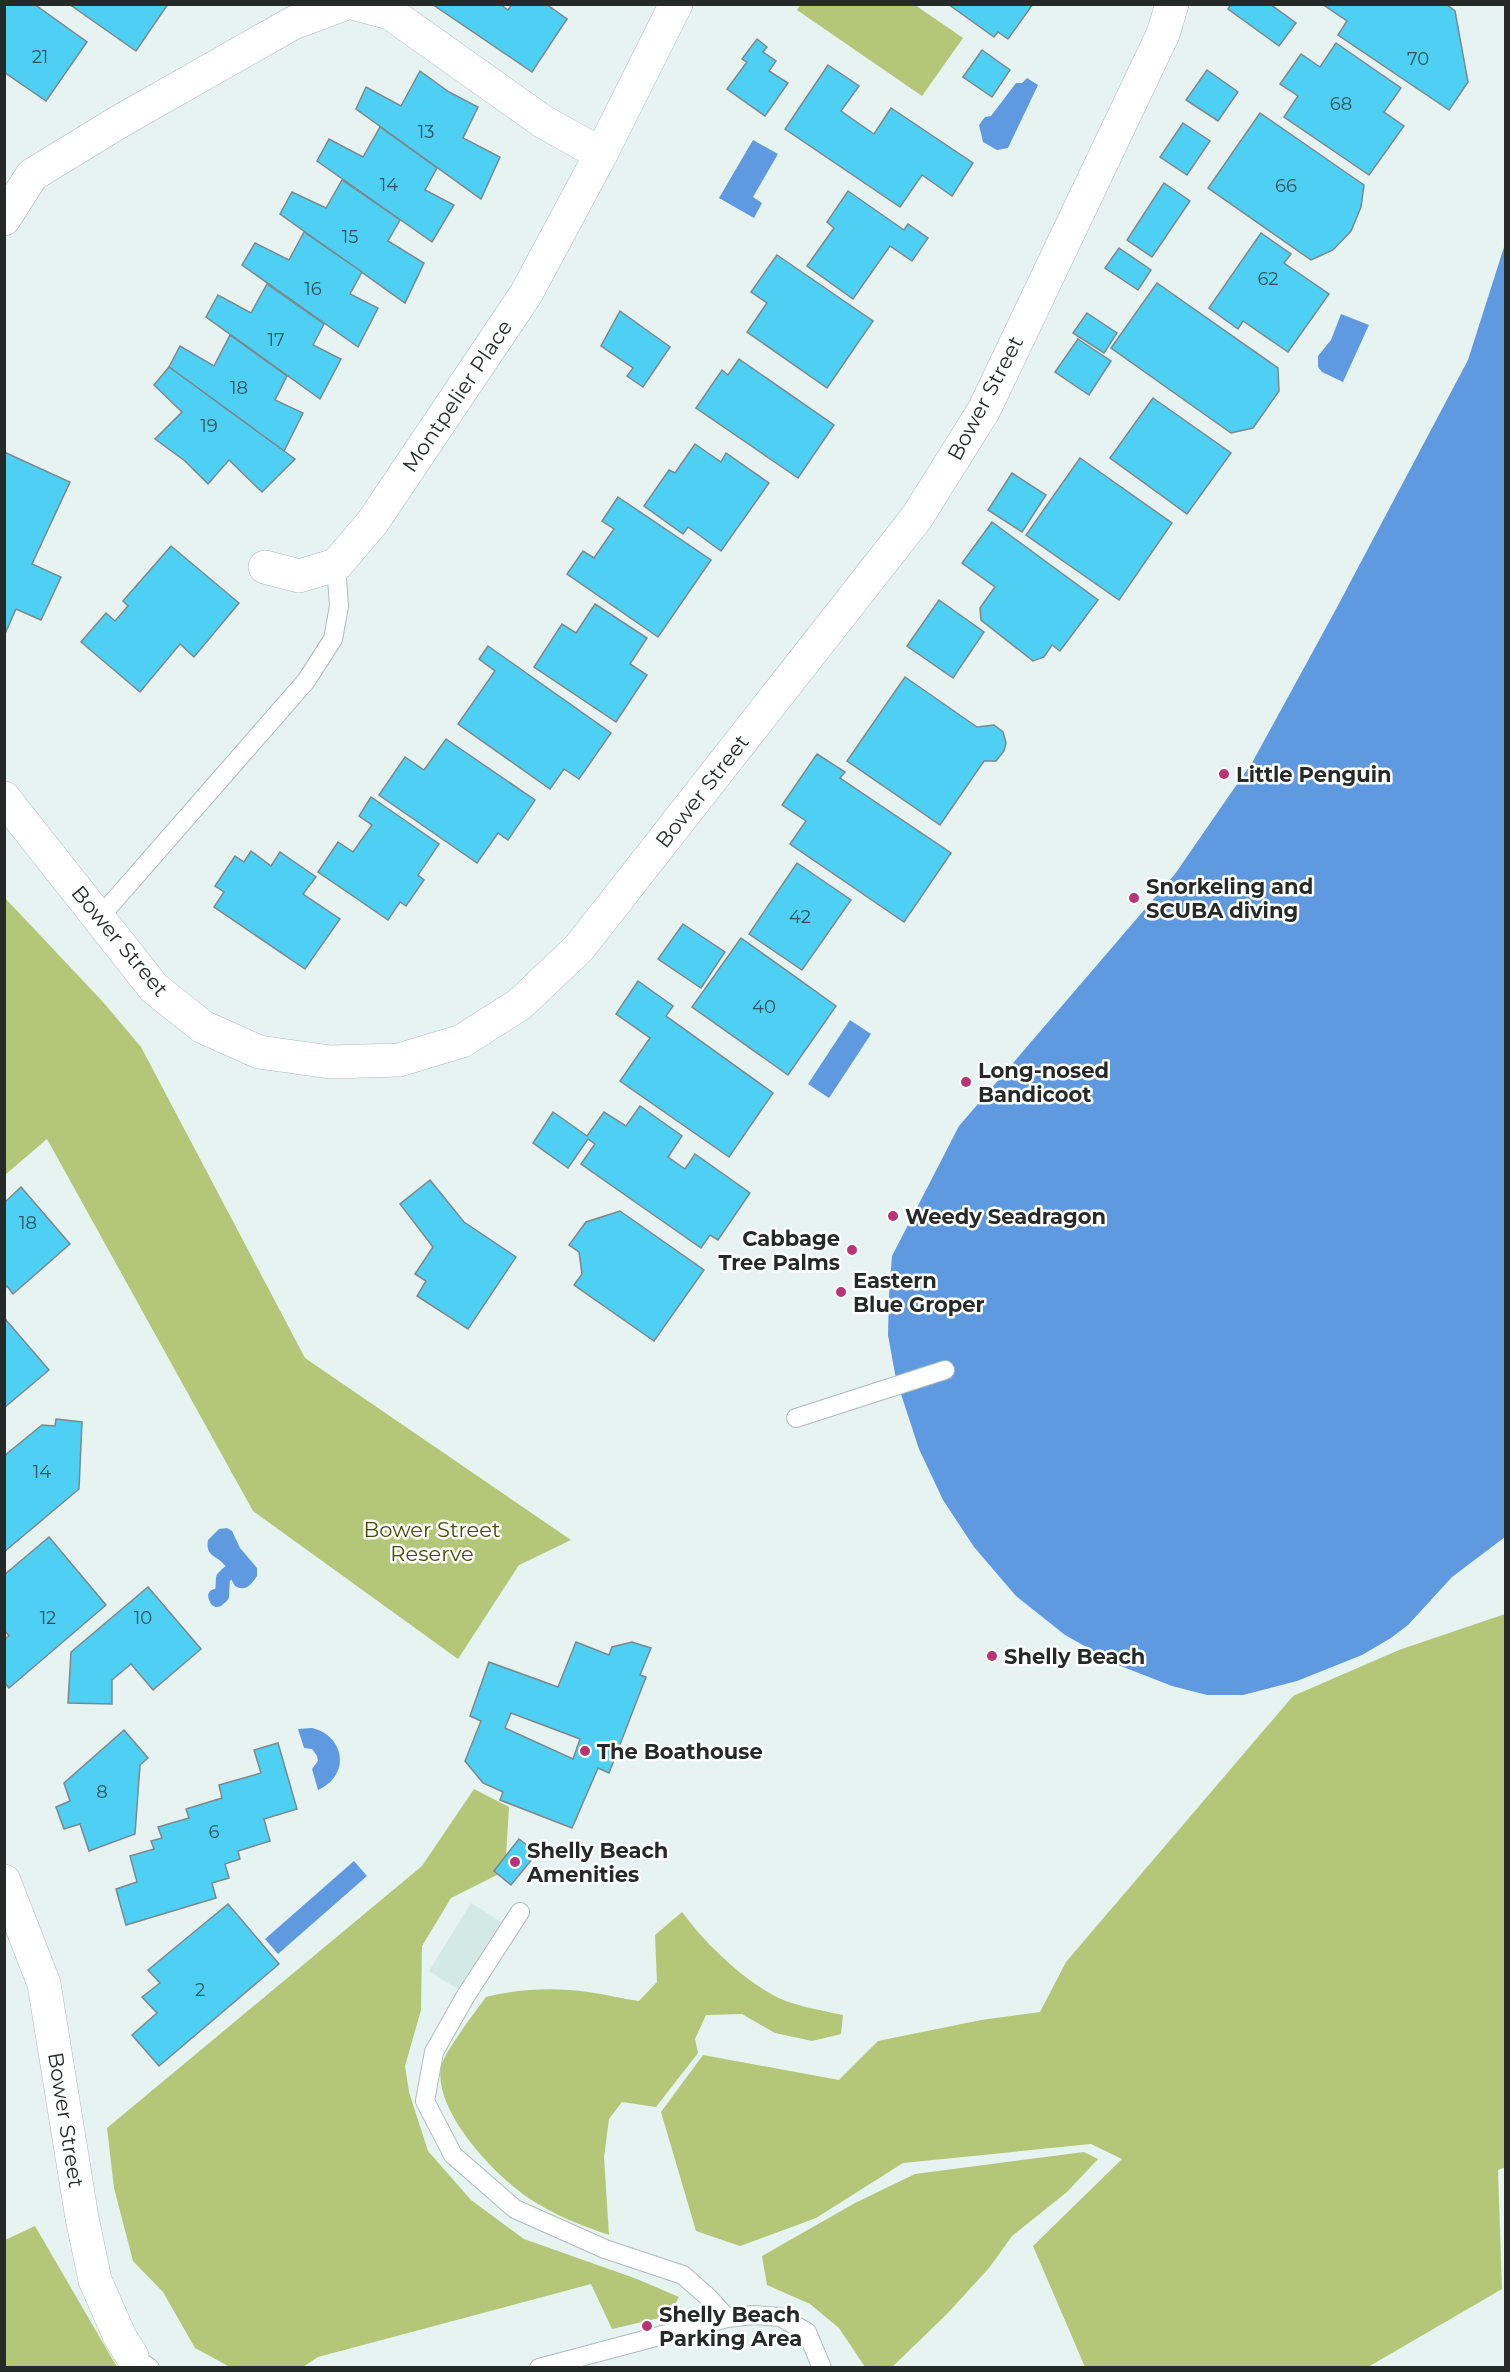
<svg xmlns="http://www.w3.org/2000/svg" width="1510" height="2372" viewBox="0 0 1510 2372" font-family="Montserrat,sans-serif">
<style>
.built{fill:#d3e9e6}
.green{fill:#b4c778}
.water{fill:#5f9ae1}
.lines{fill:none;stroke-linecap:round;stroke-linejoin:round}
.stream{stroke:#5f9ae1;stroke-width:14}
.building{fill:#4ed0f5;stroke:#7d888c;stroke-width:1.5;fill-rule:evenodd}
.lane-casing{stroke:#aebbb9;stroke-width:20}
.street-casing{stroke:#aebbb9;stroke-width:34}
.lane{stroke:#fff;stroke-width:18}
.street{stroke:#fff;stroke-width:33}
.poi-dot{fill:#ba3375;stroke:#fff;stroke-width:2}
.labels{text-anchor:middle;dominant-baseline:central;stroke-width:5;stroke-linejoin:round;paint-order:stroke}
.number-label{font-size:18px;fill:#2f545c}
.street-label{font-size:21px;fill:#252a29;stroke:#fff}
.poi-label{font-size:21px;font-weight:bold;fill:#252a29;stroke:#fff;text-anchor:start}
.park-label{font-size:21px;fill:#434f06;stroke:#fff}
</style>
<rect width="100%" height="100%" fill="#e6f3f1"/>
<path class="built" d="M471,1903l30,19 -43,67 -29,-18z"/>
<g class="green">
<path d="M801,4l114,1 48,33 -41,58 -125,-86z"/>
<path d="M5,898l98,104 38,45 164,311 266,182 -52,25 -61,94 -205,-148 -206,-372 -42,36z"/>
<path d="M1505,1614l1,553 -8,3 4,119 -134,78h-283l-52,-121 89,-87 -31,-15 -188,19 -87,55 -76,28 -44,-15 -35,-119 42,-57 136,25 39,-39 103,-21 59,-8 26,-50 227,-266 106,-46z"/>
<path d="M474,1789l35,18 -4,64 -54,27 -29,48 -1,64 -16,56 4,26 19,59 43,49 53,39 113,40 42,18 -11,19 -56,13 -21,-45 -273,73 -15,10h-73l-35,-19 -32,-56 -30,-31 -19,-73 -7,-60 315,-262z"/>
<path d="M682,1912c24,32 55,62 89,82 21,12 49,16 72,21l-2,19 -29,7 -37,-8 -33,-19 -36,1 -11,24 3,14 -42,54 -34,-5 -13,17 -5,38 5,78c-27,-9 -55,-20 -79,-36 -34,-22 -97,-88 -89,-132 3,-15 35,-56 45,-70 32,-8 69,-10 102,-5 17,2 34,7 51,9l18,-19 -2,-47z"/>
<path d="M1084,2152l14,7 -31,33 -55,44 -23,32 -43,47 -54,52h-27l-26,-39 -29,-24 -43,-19 -5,-29 93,-53 60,-29z"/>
<path d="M35,2226l82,141h-112v-127z"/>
</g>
<g class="water">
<path d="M1027,78l11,7 -30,63 -11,2 -14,-8 -4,-17 6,-8 6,-1 25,-33h6z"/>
<path d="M753,140l25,14 -25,43 9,6 -8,15 -35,-20z"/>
<path d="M1505,244v1293l-53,40 -44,48 -17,13 -29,17 -65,26 -54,14h-36l-35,-9 -54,-21 -53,-30 -49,-39 -42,-49 -31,-47 -24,-51 -23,-70 -8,-44 1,-41 3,-38 67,-130 216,-252 78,-113 82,-150 133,-251z"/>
<path d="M1341,314l28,11 -26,57 -21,-10 -4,-5v-11l13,-16z"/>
<path d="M850,1020l21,14 -42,64 -21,-14z"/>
<path d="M227,1528l5,3 8,17 17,20v8c-6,9 -12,16 -22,10 -4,-6 -6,-13 -9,-19 -8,-12 -21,-9 -18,-27l11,-11z"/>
<path d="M312,1728c33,8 39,47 6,62l-6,-21 6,-8 -1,-5 -5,-7 -8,-1 -6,-19z"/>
<path d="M354,1861l13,15 -89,78 -13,-15z"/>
</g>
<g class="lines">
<path class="stream" d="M215,1596l2,4 5,-4 1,-18 5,-5"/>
</g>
<g class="building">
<path d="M4,4h30l53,38 -41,59 -42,-29z"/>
<path d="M69,4h99l-32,47z"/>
<path d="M432,4h68l8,6 4,-6h34l21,15 -35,53z"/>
<path d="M948,4h85l-25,35 -10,-7 -4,5z"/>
<path d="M1231,4h39l26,19 -17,23 -51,-37z"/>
<path d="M1322,4h124l9,7 13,71 -19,28 -111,-75 9,-14z"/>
<path d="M757,39l10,8 -4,5 13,9 -7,10 19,12 -23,33 -38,-27 20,-27 -5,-3z"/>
<path d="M1336,43l65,45 -17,24 20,14 -35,49 -85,-58 14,-21 -18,-12 21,-30 19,13z"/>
<path d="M982,50l28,20 -18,27 -29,-20z"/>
<path d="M828,65l31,21 -18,25 33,23 17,-26 82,55 -21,33 -30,-21 -22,32 -115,-78z"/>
<path d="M1207,70l31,22 -20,29 -32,-21z"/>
<path d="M420,71l29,21 29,15 -15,31 37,19 -19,42 -125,-90 10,-22 35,19z"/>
<path d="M1260,113l104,72 -3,22 -10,24 -18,19 -22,10 -103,-72z"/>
<path d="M1183,123l27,18 -23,34 -27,-18z"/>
<path d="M380,127l57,41 -12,22 29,15 -22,37 -115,-81 12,-22 34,18z"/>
<path d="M342,180l58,40 -12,21 36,22 -19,40 -125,-89 12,-22 34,16z"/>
<path d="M1164,183l26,18 -38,56 -25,-17z"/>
<path d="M848,191l56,39 4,-6 20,14 -16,23 -22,-15 -37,53 -46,-33 27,-38 -7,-6z"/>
<path d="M304,232l58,40 -12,22 28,14 -20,39 -116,-82 13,-22 34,17z"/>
<path d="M1261,233l30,21 -7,9 45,31 -41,58 -45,-31 -5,8 -29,-21z"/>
<path d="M1119,248l32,22 -13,20 -33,-22z"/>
<path d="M777,255l96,66 -46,67 -80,-56 20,-29 -16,-11z"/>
<path d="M1157,283l121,85 1,23 -26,37 -22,5 -120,-85z"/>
<path d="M267,284l57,40 -11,21 28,14 -21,40 -114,-82 12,-22 33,18z"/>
<path d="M620,311l50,36 -27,40 -16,-11 6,-8 -32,-22z"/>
<path d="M1087,313l30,20 -13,20 -31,-20z"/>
<path d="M230,335l57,41 -12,24 28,13 -19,38 -115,-84 11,-21 34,20z"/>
<path d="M1078,339l33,22 -22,34 -34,-23z"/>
<path d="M739,359l95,66 -36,53 -102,-70 26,-38 6,5z"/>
<path d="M169,367l115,84 11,8 -33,33 -33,-32 -21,24 -23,-23 -30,-22 27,-27 -28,-27z"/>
<path d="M1153,398l78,55 -44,61 -77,-56z"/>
<path d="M695,444l26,18 5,-9 43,30 -48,68 -33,-24 -5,7 -39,-28 25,-36 6,3z"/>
<path d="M4,452l66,30 -38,82 29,13 -20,43 -25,-11 -12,27z"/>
<path d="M1080,458l92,65 -53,77 -93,-65z"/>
<path d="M1012,473l34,22 -24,37 -34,-22z"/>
<path d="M618,497l93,63 -53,77 -91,-63 16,-23 11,7 20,-29 -12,-8z"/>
<path d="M992,522l106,78 -38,51 -8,-6 -8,12 -11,4 -52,-41 -1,-12 15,-21 -33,-24z"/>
<path d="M171,546l68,57 -45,54 -14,-13 -40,48 -59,-50 25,-29 9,8 13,-15 -5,-5z"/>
<path d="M939,600l45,32 -31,46 -46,-32z"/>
<path d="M595,604l52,34 -17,26 17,11 -31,47 -82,-55 28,-43 14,9z"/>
<path d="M488,646l123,87 -32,46 -15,-10 -14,20 -92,-65 37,-53 -16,-12z"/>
<path d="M905,677l72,50 17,-2 9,7 3,11 -2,8 -8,10h-12l-44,64 -93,-64z"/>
<path d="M446,739l89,61 -27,40 -10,-7 -21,30 -98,-68 26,-38 19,13z"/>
<path d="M817,754l28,18 -5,6 111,75 -47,69 -114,-78 16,-23 -24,-16z"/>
<path d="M371,797l68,47 -21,31 6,5 -18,26 -6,-4 -12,18 -70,-48 20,-30 15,10 19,-27 -13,-9z"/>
<path d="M251,851l20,15 9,-14 36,25 -13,17 37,25 -35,50 -91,-62 10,-15 -9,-6 20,-30 9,6z"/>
<path d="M797,863l54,37 -49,70 -53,-36z"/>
<path d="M683,924l42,28 -24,36 -43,-29z"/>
<path d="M741,938l95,68 -48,69 -96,-68z"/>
<path d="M638,981l35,25 -7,10 107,77 -44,64 -109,-76 30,-43 -34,-24z"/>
<path d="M640,1106l42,30 -14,21 17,12 10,-15 55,39 -32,47 -8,-5 -9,13 -120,-84 14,-20 -7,-5 -20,29 -35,-25 20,-31 34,24 17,-24 22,14z"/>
<path d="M430,1180l34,42 52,35 -48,72 -51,-33 9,-15 -11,-7 18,-27 -33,-43z"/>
<path d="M21,1187l49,57 -57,50 -6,-8 -3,3v-86z"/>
<path d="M620,1211l84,59 -50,71 -80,-56 8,-11 -3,-22 -10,-7 17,-23z"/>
<path d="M6,1320l43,50 -45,38v-87z"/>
<path d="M56,1419l26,3 -3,67 -75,63v-96l38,-31 13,1z"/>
<path d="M49,1537l57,68 -97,83 -5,-6v-42l5,-4 -5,-6v-55z"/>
<path d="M148,1587l53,62 -48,41 -22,-26 -19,16v24l-44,-1 3,-51z"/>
<path d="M576,1642l33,13 3,-8 20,-5 19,6 -11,27 6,2 -37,96 -11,-5 -26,60 -72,-28 3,-8 -20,-9 -18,-22 16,-40 -11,-5 19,-54 69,25zM511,1713l69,26 -7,20 -68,-31z"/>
<path d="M124,1730l24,28 -8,7 -5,69 -46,17 -9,-27 -16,5 -8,-22 14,-6 -6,-18z"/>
<path d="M278,1743l19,66 -33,10 6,22 -32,10 2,8 -15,5 4,14 -17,5 4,15 -90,27 -10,-36 21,-7 -7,-26 24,-7 -3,-8 11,-3 -4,-11 31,-9 -3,-9 36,-11 -3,-13 42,-12 -7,-23z"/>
<path d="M519,1839l18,14 -26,32 -17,-14z"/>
<path d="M228,1904l51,60 -120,102 -27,-31 25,-22 -15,-16 18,-14 -12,-13z"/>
</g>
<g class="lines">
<defs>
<g id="lane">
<path d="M99,918l207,-237 27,-42 6,-33 -3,-41"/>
<path d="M796,1418l149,-48"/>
<path d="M520,1912l-55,85 -31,55 -9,49 28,54 62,54 90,40 78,26 25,22 19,21"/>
<path d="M132,2356l18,12"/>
<path d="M539,2368l188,-50 26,-3 27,2 27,15 15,36"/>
</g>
<g id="street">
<path d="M356,4l34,9 152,108 59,33"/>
<path d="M4,219l28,-44 85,-52 176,-100 51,-19"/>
<path d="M265,567l34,9 37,-11 36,-42 154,-229 75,-140 75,-150"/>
<path d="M4,798l150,190 49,39 56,25 71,10 69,-2 63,-19 58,-37 59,-56 338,-431 67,-107 179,-376 9,-30"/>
<path d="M4,1881l40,103 38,234 13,62 25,57 12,19"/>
</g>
</defs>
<use href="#lane" class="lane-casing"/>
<use href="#street" class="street-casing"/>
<use href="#lane" class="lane"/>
<use href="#street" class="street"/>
</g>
<g class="poi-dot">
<circle cx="1224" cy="774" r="6"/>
<circle cx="1134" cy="898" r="6"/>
<circle cx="966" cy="1082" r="6"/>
<circle cx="893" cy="1216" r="6"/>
<circle cx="852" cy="1250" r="6"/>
<circle cx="841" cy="1292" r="6"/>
<circle cx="992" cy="1656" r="6"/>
<circle cx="585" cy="1751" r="6"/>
<circle cx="515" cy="1862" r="6"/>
<circle cx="647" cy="2326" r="6"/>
</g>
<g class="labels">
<g class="number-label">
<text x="40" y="57">21</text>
<text x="1418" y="59">70</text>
<text x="1341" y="104">68</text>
<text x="426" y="132">13</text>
<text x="389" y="185">14</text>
<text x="1286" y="186">66</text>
<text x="350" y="237">15</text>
<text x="1268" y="279">62</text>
<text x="313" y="289">16</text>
<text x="276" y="340">17</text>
<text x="239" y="388">18</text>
<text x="209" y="426">19</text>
<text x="800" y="917">42</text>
<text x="764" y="1007">40</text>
<text x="28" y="1223">18</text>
<text x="42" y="1472">14</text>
<text x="48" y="1618">12</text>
<text x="143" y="1618">10</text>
<text x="102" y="1792">8</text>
<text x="214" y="1832">6</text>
<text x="200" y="1990">2</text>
</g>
<g class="street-label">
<text transform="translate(457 396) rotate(-56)">Montpelier Place</text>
<text transform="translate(985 398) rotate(-62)">Bower Street</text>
<text transform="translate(702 791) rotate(-52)">Bower Street</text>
<text transform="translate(120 941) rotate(50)">Bower Street</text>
<text transform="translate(66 2120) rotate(81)">Bower Street</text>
</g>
<g class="poi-label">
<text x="1236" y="774">Little Penguin</text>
<text x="1146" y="886">Snorkeling and<tspan x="1146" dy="24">SCUBA diving</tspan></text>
<text x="978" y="1070">Long-nosed<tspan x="978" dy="24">Bandicoot</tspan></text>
<text x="905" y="1216">Weedy Seadragon</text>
<text x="840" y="1238" text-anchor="end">Cabbage<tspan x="840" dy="24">Tree Palms</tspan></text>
<text x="853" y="1280">Eastern<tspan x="853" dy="24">Blue Groper</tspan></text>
<text x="1004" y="1656">Shelly Beach</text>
<text x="597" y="1751">The Boathouse</text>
<text x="527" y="1850">Shelly Beach<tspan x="527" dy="24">Amenities</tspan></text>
<text x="659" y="2314">Shelly Beach<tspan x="659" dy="24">Parking Area</tspan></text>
</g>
<g class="park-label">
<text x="432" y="1529">Bower Street<tspan x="432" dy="24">Reserve</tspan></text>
</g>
</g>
<rect width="1510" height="2372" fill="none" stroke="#252a29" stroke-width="12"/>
</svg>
